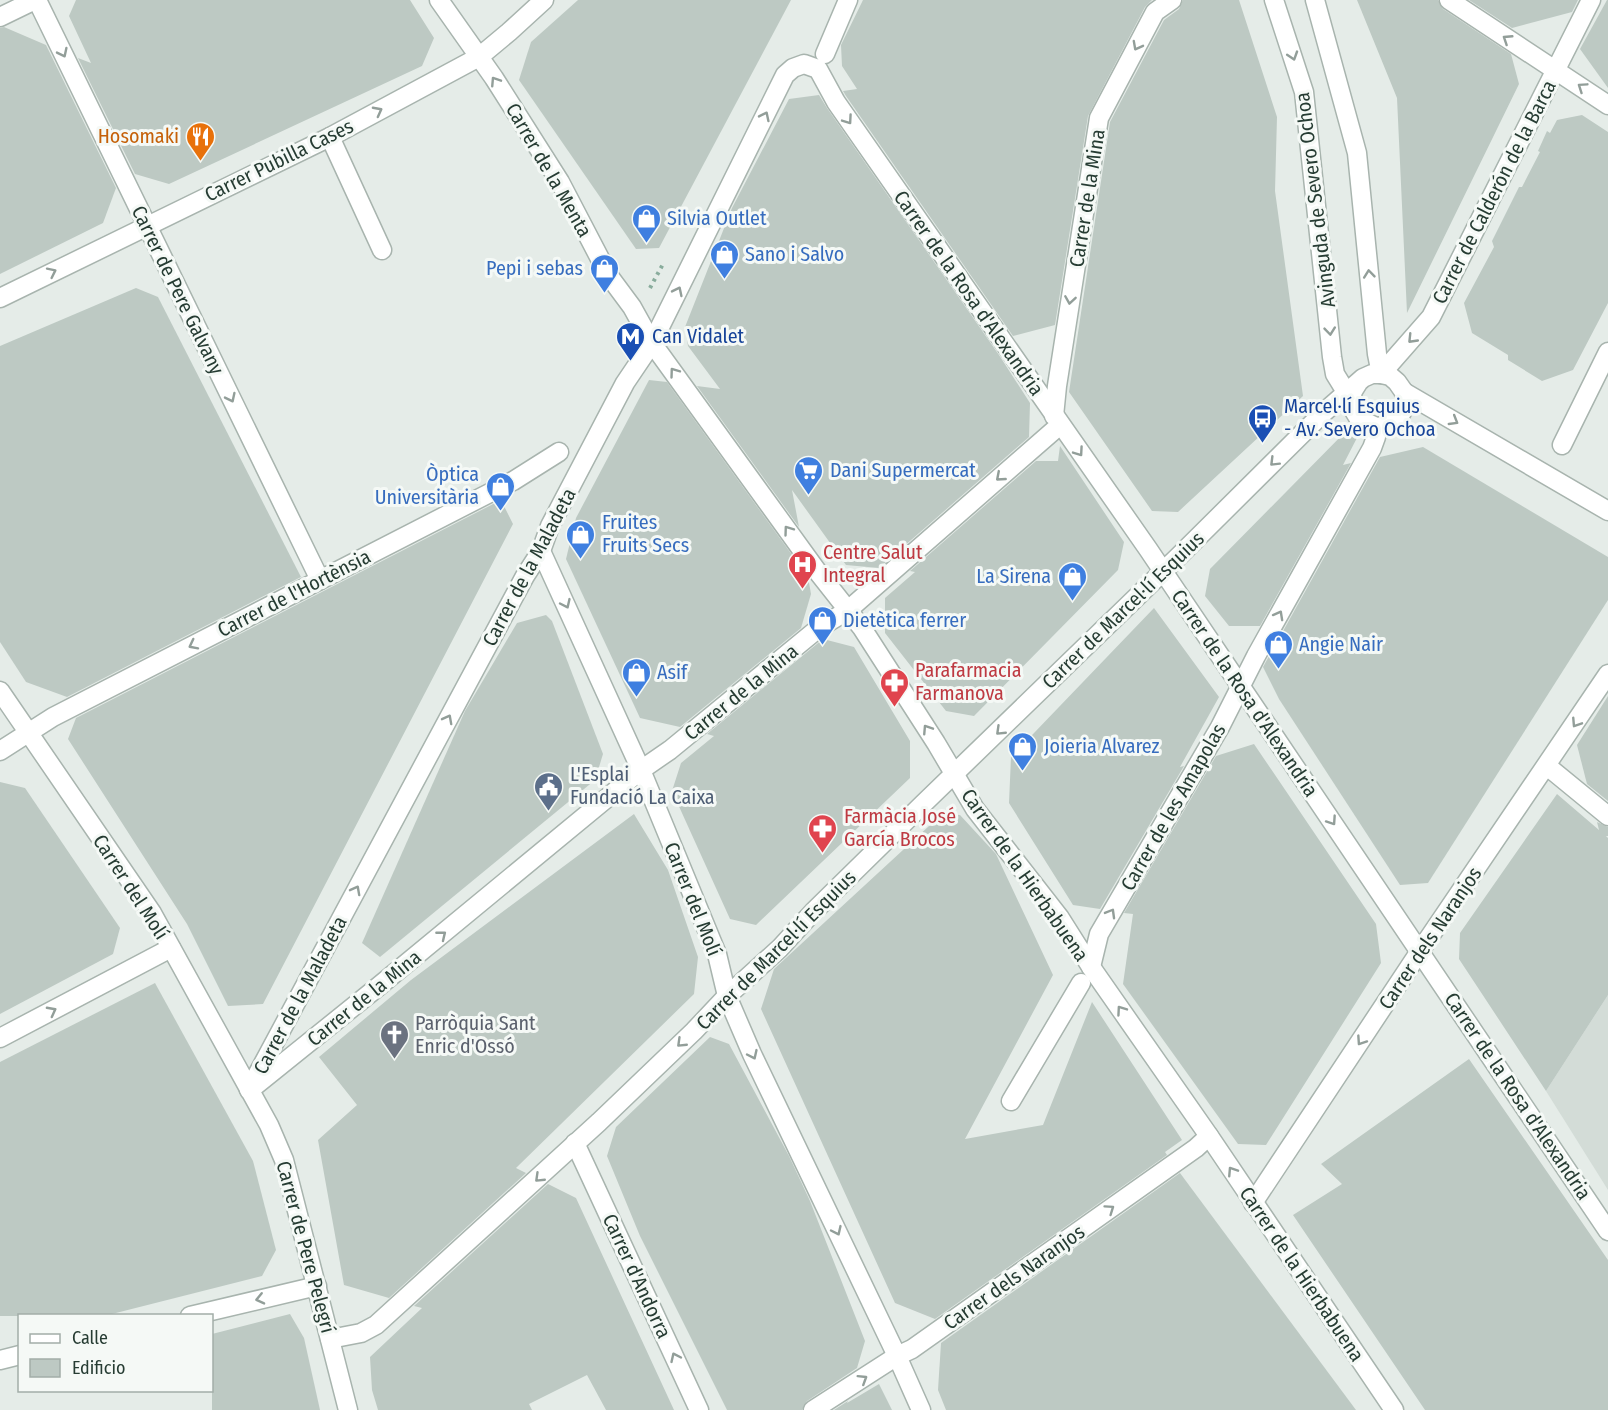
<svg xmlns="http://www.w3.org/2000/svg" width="1608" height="1410" viewBox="0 0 1608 1410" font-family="'Fira Sans Condensed',sans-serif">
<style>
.built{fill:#d3dcd7}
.building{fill:#bdc9c3}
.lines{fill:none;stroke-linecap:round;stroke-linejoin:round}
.minor-casing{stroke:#a8b4ae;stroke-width:21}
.path{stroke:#89ac9c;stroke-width:4;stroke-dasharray:3 4.5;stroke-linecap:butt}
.minor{stroke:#fff;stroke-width:18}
.oneway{stroke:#929e99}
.labels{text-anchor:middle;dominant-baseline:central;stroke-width:6;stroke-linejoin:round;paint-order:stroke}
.food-label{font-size:20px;fill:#c56008;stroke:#f5f9f6;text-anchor:end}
.street-label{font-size:20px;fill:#263c33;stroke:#f5f9f6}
.shop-label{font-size:20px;fill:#366cbe;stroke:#f5f9f6;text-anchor:start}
.transit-label{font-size:20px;fill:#164399;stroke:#f5f9f6;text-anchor:start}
.health-label{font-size:20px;fill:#be3a42;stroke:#f5f9f6;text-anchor:start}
.service-label{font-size:20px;fill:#4e5e75;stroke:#f5f9f6;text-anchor:start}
.worship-label{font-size:20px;fill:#5b616d;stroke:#f5f9f6;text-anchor:start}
</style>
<rect width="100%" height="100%" fill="#e5ece8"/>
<path class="built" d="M1608,995v195l-62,-99z"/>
<g class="building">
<path d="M76,0h334l24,38 -12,28 -253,118 -34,-10 -57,-116 13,5 -22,-47z"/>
<path d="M578,0h213l-132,248 -23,1 -117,-169 12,-38z"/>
<path d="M863,0h289l-7,7 -57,109 -33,209 -42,11 -167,-240 -3,-5 14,-2 -15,-23 -1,-21z"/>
<path d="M1183,0h56l38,117 -2,74 28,205 -125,116 -26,-1 -83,-119 41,-270 54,-102 15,-11z"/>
<path d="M1357,0h81l5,9 68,45 8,30 -112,229 -10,-215z"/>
<path d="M1469,0h109l-6,12 -60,16z"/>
<path d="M1607,0h1v88l-28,-39z"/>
<path d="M4,27l42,18 70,143 -13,35 -103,51v-246z"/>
<path d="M819,95l8,13 172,247 31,48 -1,34 -150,131 -33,-3 -54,-75 7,37 -102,-141 23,3 -32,-43 -3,-19 47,-119 57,-109z"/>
<path d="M1582,115l26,17v171l-35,67 -31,11 -34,-21v-5l-36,-22 -8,-30 30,-56 -2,-6 27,-54h3l18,-35 -2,-1 9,-20 3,2 7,-13z"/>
<path d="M136,288l22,9 143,280 -234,120 -41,-15 -26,-40v-296z"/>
<path d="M649,380l18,2 141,195 3,17 -10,34 -121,99 -40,-9 -74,-159 10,-41z"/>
<path d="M1351,426l9,6 -17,33 8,-2 -91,163h-31l-24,-30 5,-27z"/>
<path d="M1060,446l64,96 -6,28 -144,146 -28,-5 -61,-78v-35l30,-26 -5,-1 126,-110h22z"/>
<path d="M1423,447l185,110v43l-180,283 -28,2 -121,-186 -16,-32 117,-210z"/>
<path d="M501,500l12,24 -250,480 -35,2 -41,-82 -119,-185 8,-21z"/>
<path d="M1154,608l65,89 -39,70 4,-1 -84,143 -27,-4 -64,-102 2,-46z"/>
<path d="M546,615l6,6 51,133 -8,26 -215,177 -18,-14 103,-232 52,-88z"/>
<path d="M823,639l31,8 56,94v37l-154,147 -26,-6 -58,-128 9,-28 33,-27 -7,-2z"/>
<path d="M1608,696v105l-21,-17 -10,-39z"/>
<path d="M1254,744l122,180 5,39 -115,182 -28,-1 -115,-160 10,-70 -9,-1 92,-157z"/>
<path d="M0,782l25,6 95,140 -7,26 -113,60z"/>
<path d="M1557,794l42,36 -2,-8 11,5v9h-2l2,2v157l-62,96 -87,-132 1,-26z"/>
<path d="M634,814l34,56 30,87 -4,37 -178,174 10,5 -137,125 -45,-13 -26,-145 39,-35 -38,-48 92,-77z"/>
<path d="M942,814l18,1 36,39 57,121 -88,164 78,-14 49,-123 90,138 -17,12 2,3 -232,164 -40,-16 -134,-294 13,-40z"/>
<path d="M155,983l98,178 23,89 -14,26 -158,40h-104v-254z"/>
<path d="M710,1037l19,7 60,112 21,45 55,140 -8,27 -50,33 -5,9h-75l-87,-174 -33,-80 9,-29z"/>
<path d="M1469,1059l139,201v150h-183l-132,-195 49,-31 -21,-20z"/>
<path d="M1180,1173l176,237h-410l-8,-20 3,-47z"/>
<path d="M548,1184l28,14 98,212h-68l-19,-35 -58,29 3,6h-154l-6,-20 -2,-33 52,-49 -8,-2z"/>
<path d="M290,1314l14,24 16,72h-108v-76z"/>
<path d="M879,1384l13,26h-58l14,-9 -1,2z"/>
</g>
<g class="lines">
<defs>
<g id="minor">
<path d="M37,0l283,580"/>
<path d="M439,0l55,78 66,104 49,94 23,31 20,36 165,228 45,57 74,115 39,66 85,109 31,49 118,169 185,274"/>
<path d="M1274,0l30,92 28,265 3,17 16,26"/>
<path d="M1315,0l42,153 20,201 4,20"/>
<path d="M1449,0l159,105"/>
<path d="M0,17l35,-17"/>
<path d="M825,54l23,-54"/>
<path d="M330,137l52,113"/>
<path d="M0,298l330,-161 149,-80 30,-25 35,-32"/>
<path d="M1381,374l50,-57 160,-317"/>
<path d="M1404,392l204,119"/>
<path d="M1054,416l3,-30 42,-268 56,-106 17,-12"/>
<path d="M1562,445l46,-93"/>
<path d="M541,551l100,219 76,184 10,42 25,58 145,302 24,54"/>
<path d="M0,691l152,222 117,212 15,35 64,250"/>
<path d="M0,751l53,-34 460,-236 46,-29"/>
<path d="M1547,766l61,50"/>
<path d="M1091,967l8,-33 121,-207 36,-71 116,-208 4,-11v-10"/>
<path d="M0,1038l171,-90"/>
<path d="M256,1085l123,-99 262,-216 29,-20 150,-123 27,-16 213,-186"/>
<path d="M249,1090l276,-514 16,-25 9,-25 75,-143 27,-40 133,-268 8,-7 11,-4 14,5 18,33 312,447 460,682"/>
<path d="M1011,1101l70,-118"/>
<path d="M575,1143l124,267"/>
<path d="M1253,1203l167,-252 188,-277"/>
<path d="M190,1316l127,-30"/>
<path d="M330,1339l31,-6 15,-8 223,-203 95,-91 33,-35 53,-48 33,-36 110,-108 257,-249 142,-141 41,-36 9,-4h9l9,2 7,6 7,10 1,9 -2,9 -4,8 -14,8 -9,1 -17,-8 -6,-10 -2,-9 2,-9 5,-8"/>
<path d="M0,1360l20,-5"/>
<path d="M813,1410l84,-54 15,-7 284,-201 13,-12"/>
</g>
</defs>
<use href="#minor" class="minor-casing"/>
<path class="path" d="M650,288l13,-24"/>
<use href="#minor" class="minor"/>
</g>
<defs><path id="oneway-chevron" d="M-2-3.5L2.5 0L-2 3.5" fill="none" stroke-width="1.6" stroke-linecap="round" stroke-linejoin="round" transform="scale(1.5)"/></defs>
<g class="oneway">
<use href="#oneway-chevron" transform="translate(1507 39) rotate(-147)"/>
<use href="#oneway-chevron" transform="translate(1137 46) rotate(118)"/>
<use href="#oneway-chevron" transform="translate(63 53) rotate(64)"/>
<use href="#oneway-chevron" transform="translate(1293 56) rotate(72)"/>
<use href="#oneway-chevron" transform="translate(495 81) rotate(-123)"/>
<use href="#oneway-chevron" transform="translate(1582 87) rotate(-146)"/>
<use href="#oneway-chevron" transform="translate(378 111) rotate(-28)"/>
<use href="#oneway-chevron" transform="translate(765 116) rotate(-64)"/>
<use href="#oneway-chevron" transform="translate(848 120) rotate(55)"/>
<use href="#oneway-chevron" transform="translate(52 272) rotate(-26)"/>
<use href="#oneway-chevron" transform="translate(1369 274) rotate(-96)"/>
<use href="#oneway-chevron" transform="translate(678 291) rotate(-64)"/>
<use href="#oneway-chevron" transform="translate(1070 300) rotate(99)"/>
<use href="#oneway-chevron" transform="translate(1330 331) rotate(84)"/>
<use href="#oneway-chevron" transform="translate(1412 339) rotate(134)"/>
<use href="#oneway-chevron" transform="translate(674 372) rotate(-126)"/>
<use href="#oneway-chevron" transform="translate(231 398) rotate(64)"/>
<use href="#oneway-chevron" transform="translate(1454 421) rotate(31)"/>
<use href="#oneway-chevron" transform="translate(1079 452) rotate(55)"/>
<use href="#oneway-chevron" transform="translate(1274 462) rotate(135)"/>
<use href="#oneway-chevron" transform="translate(1000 477) rotate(139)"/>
<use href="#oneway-chevron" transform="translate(788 530) rotate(-126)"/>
<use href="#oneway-chevron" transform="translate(566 604) rotate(65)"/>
<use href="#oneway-chevron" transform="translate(1279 615) rotate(-61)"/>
<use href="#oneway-chevron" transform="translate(193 645) rotate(153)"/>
<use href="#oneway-chevron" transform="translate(448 719) rotate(-62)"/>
<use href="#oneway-chevron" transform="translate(1576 723) rotate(123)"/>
<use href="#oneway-chevron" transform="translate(927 729) rotate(-123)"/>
<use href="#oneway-chevron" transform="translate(1000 731) rotate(136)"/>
<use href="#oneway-chevron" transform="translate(1332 821) rotate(56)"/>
<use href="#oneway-chevron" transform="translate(356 890) rotate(-62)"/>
<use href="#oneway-chevron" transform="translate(1111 913) rotate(-60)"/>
<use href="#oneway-chevron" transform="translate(442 935) rotate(-39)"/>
<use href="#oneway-chevron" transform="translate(1121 1010) rotate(-125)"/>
<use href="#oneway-chevron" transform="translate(52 1011) rotate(-28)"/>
<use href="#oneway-chevron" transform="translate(1361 1041) rotate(124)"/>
<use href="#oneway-chevron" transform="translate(681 1043) rotate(136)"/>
<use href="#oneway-chevron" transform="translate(753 1055) rotate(65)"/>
<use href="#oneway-chevron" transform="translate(1232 1171) rotate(-123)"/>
<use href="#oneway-chevron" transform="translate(539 1178) rotate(136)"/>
<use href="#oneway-chevron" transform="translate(1110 1209) rotate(-35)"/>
<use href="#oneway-chevron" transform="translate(837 1231) rotate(65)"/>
<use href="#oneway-chevron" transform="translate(260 1299) rotate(167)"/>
<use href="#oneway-chevron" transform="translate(675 1357) rotate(-115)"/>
<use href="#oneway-chevron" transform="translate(863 1379) rotate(-32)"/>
</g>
<defs>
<symbol id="restaurant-pin" viewBox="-11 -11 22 30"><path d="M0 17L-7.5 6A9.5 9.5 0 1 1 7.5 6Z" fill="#e8710a" stroke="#f5f9f6"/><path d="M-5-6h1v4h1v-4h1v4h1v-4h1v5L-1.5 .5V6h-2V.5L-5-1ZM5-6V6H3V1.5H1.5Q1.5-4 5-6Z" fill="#fff"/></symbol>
<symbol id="shop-pin" viewBox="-11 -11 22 30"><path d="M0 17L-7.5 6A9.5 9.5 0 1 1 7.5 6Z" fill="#3f7fe0" stroke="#f5f9f6"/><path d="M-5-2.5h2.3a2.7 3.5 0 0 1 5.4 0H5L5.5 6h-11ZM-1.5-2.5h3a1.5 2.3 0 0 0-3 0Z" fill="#fff"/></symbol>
<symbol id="metro-pin" viewBox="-11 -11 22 30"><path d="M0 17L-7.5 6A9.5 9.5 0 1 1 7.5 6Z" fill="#1a4fb4" stroke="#f5f9f6"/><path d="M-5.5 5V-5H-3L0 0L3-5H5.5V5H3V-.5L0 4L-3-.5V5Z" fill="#fff"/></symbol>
<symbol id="bus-pin" viewBox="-11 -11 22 30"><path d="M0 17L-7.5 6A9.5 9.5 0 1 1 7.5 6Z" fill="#1a4fb4" stroke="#f5f9f6"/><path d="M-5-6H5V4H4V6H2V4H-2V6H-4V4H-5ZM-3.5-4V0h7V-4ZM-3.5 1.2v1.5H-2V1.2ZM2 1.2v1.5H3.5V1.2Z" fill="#fff"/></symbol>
<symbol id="supermarket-pin" viewBox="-11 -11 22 30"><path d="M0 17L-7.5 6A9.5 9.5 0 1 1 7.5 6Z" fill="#3f7fe0" stroke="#f5f9f6"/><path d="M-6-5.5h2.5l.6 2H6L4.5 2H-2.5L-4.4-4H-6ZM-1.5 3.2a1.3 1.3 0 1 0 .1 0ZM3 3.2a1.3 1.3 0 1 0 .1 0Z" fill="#fff"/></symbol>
<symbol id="hospital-pin" viewBox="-11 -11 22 30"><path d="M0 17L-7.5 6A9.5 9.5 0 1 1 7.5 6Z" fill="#e0444e" stroke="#f5f9f6"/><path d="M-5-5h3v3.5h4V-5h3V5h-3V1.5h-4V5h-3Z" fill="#fff"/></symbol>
<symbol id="pharmacy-pin" viewBox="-11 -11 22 30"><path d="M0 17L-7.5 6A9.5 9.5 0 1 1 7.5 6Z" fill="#e0444e" stroke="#f5f9f6"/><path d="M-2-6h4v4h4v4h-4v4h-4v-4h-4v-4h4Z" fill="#fff"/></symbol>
<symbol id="civic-pin" viewBox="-11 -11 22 30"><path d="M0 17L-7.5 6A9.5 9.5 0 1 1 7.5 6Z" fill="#5c6f8a" stroke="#f5f9f6"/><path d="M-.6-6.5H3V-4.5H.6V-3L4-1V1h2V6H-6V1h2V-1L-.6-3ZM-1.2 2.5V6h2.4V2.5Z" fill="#fff"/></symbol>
<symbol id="church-pin" viewBox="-11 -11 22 30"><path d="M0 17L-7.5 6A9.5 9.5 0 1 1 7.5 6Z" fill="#6b7280" stroke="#f5f9f6"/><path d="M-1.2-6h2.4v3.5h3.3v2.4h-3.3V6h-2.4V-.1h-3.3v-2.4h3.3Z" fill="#fff"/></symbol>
</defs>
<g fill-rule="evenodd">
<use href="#restaurant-pin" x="184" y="120" width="33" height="45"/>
<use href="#shop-pin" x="630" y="202" width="33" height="45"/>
<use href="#shop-pin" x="708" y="238" width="33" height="45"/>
<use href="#shop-pin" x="588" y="252" width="33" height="45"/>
<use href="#metro-pin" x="614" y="320" width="33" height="45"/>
<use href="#bus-pin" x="1246" y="402" width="33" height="45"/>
<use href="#supermarket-pin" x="792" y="454" width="33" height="45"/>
<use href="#shop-pin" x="484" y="470" width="33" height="45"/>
<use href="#shop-pin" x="564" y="518" width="33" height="45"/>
<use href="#hospital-pin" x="786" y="548" width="33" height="45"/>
<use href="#shop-pin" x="1056" y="560" width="33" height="45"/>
<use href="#shop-pin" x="806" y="604" width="33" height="45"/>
<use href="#shop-pin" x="1262" y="628" width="33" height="45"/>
<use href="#shop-pin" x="620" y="656" width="33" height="45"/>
<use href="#pharmacy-pin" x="878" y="666" width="33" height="45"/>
<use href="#shop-pin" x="1006" y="730" width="33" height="45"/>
<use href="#civic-pin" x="532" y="770" width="33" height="45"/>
<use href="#pharmacy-pin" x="806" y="812" width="33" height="45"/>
<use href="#church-pin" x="378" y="1018" width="33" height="45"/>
</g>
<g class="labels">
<g class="food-label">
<text x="179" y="136">Hosomaki</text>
</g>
<g class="street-label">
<text transform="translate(279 160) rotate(-26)">Carrer Pubilla Cases</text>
<text transform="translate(549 170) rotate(60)">Carrer de la Menta</text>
<text transform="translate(1494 192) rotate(-63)">Carrer de Calderón de la Barca</text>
<text transform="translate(1087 198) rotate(-81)">Carrer de la Mina</text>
<text transform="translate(1315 200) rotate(-97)">Avinguda de Severo Ochoa</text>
<text transform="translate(178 290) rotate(64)">Carrer de Pere Galvany</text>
<text transform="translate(969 293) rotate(55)">Carrer de la Rosa d'Alexandria</text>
<text transform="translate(529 567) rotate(-62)">Carrer de la Maladeta</text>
<text transform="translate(294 593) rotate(-27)">Carrer de l'Hortènsia</text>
<text transform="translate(1123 610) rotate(-44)">Carrer de Marcel·lí Esquius</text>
<text transform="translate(741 692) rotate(-39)">Carrer de la Mina</text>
<text transform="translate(1245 693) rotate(56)">Carrer de la Rosa d'Alexandria</text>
<text transform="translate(1173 807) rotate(-60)">Carrer de les Amapolas</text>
<text transform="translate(1025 875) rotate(55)">Carrer de la Hierbabuena</text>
<text transform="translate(131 887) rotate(57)">Carrer del Molí</text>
<text transform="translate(693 899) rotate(68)">Carrer del Molí</text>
<text transform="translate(1430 938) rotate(-56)">Carrer dels Naranjos</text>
<text transform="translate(776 950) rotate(-45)">Carrer de Marcel·lí Esquius</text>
<text transform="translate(300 995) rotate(-62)">Carrer de la Maladeta</text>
<text transform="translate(364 998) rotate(-39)">Carrer de la Mina</text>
<text transform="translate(1518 1096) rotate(56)">Carrer de la Rosa d'Alexandria</text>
<text transform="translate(306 1247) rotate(75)">Carrer de Pere Pelegrí</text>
<text transform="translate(1302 1274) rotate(56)">Carrer de la Hierbabuena</text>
<text transform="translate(637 1276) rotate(65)">Carrer d'Andorra</text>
<text transform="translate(1014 1277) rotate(-35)">Carrer dels Naranjos</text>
</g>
<g class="shop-label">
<text x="667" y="218">Silvia Outlet</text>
<text x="745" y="254">Sano i Salvo</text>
<text x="583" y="268" text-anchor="end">Pepi i sebas</text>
<text x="830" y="470">Dani Supermercat</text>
<text x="479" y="474" text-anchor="end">Òptica<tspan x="479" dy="23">Universitària</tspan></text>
<text x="602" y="522">Fruites<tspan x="602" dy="23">Fruits Secs</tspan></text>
<text x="1051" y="576" text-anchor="end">La Sirena</text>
<text x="843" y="620">Dietètica ferrer</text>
<text x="1299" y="644">Angie Nair</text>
<text x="657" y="672">Asif</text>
<text x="1044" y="746">Joieria Alvarez</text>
</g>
<g class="transit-label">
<text x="652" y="336">Can Vidalet</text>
<text x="1284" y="406">Marcel·lí Esquius<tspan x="1284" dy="23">- Av. Severo Ochoa</tspan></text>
</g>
<g class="health-label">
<text x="823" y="552">Centre Salut<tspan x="823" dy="23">Integral</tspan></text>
<text x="915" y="670">Parafarmacia<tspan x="915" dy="23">Farmanova</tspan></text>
<text x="844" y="816">Farmàcia José<tspan x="844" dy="23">García Brocos</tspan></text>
</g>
<g class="service-label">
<text x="570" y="774">L'Esplai<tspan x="570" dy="23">Fundació La Caixa</tspan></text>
</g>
<g class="worship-label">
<text x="415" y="1023">Parròquia Sant<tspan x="415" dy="23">Enric d'Ossó</tspan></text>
</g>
</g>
<rect x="18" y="1314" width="195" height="78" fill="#f5f9f6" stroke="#a2ada8" stroke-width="1.5"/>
<rect x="30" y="1334" width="30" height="9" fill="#ffffff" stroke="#a2ada8" stroke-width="1.5"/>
<text x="72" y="1344" font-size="18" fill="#263c33">Calle</text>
<rect x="30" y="1359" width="30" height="18" fill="#bdc9c3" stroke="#a2ada8" stroke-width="1.5"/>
<text x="72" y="1374" font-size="18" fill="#263c33">Edificio</text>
</svg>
